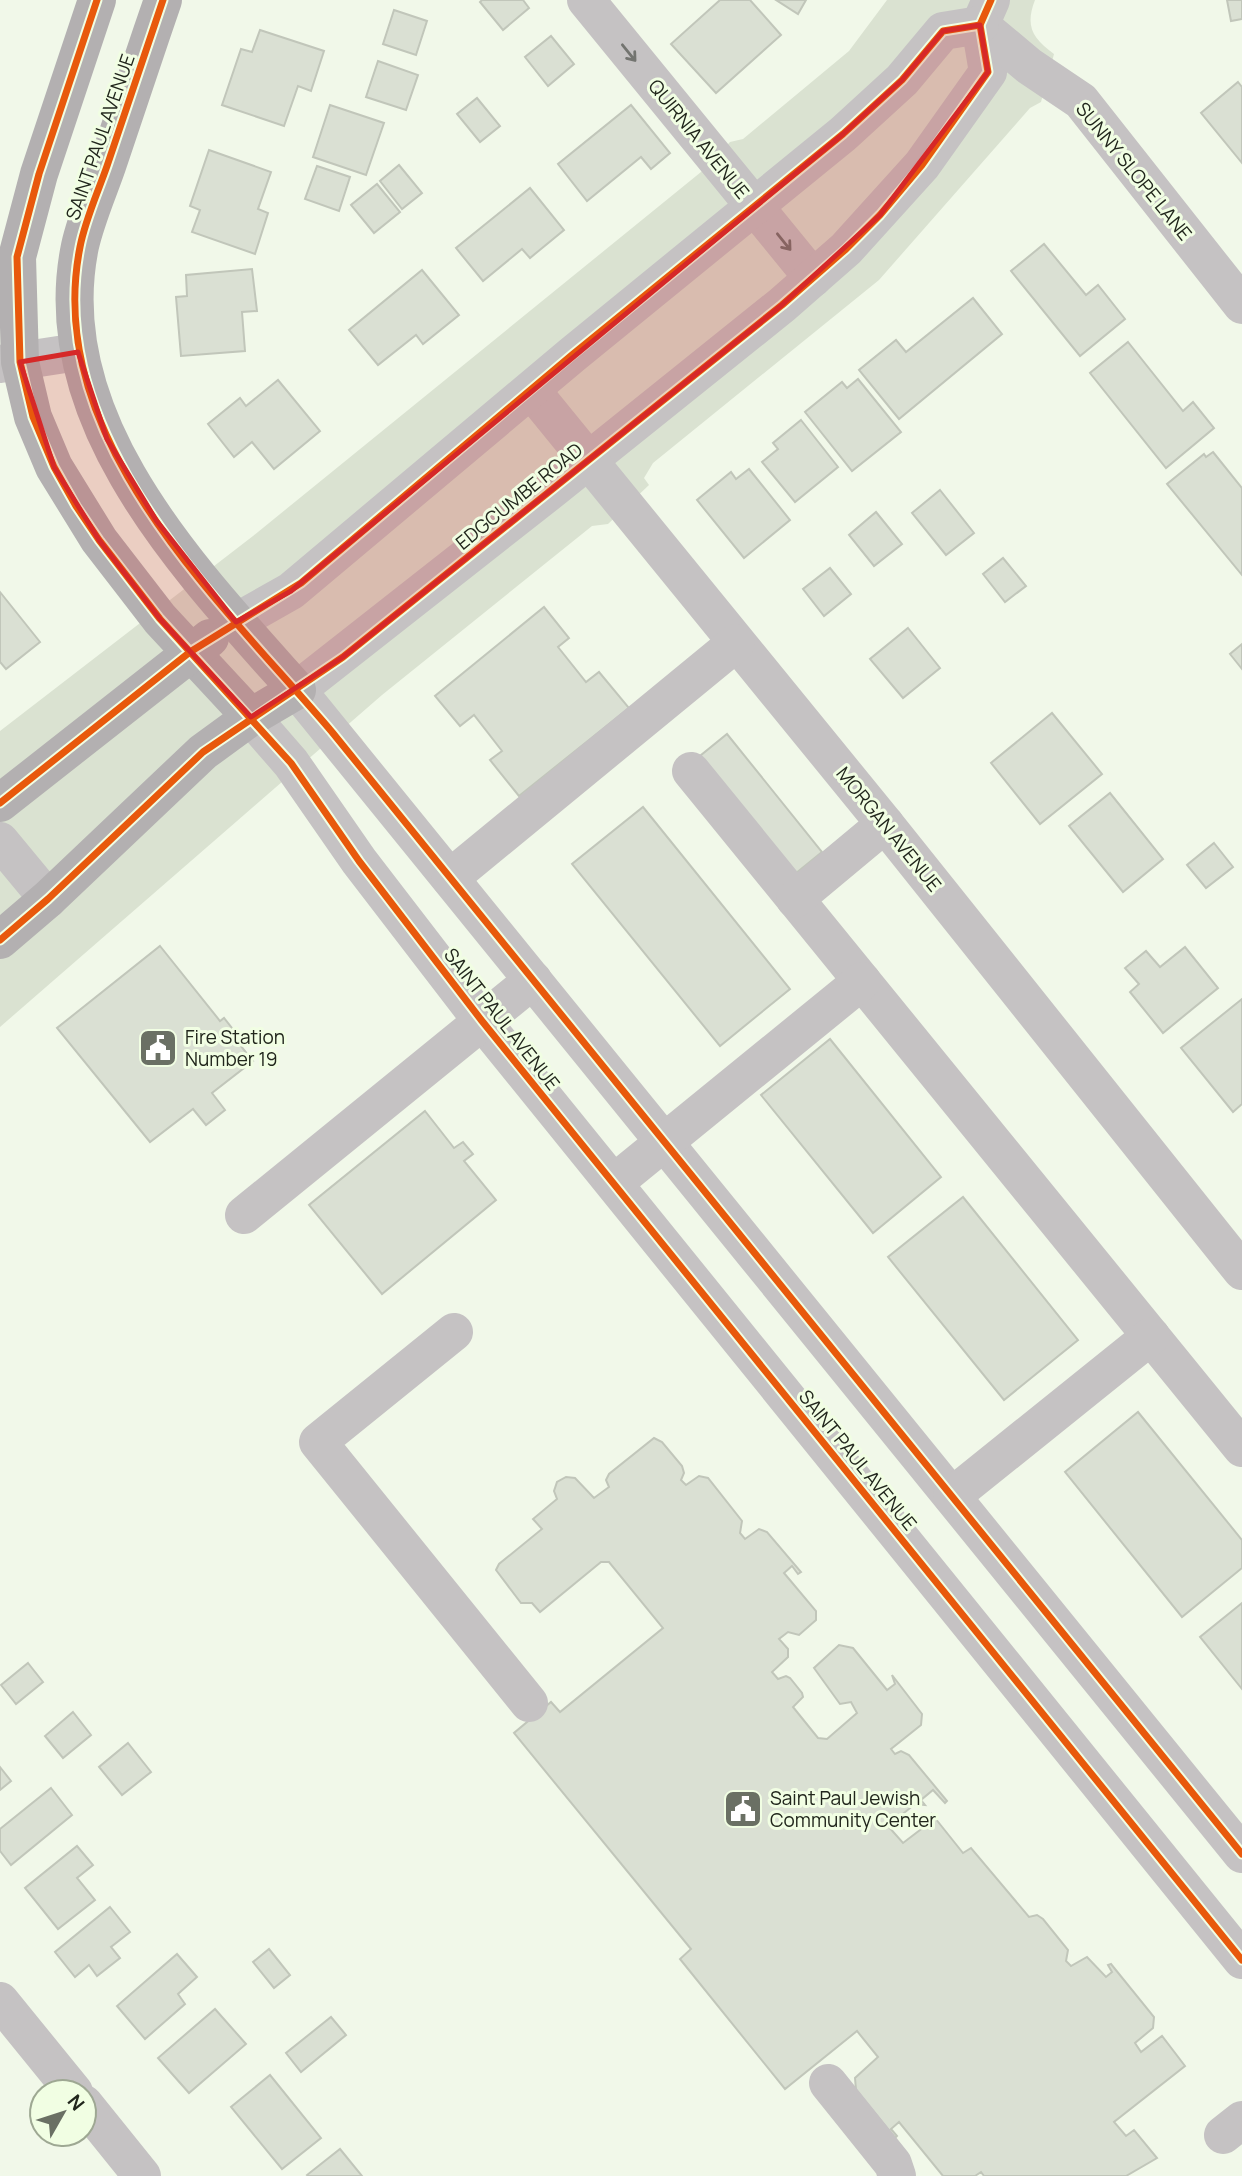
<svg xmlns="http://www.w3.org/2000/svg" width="1242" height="2176" viewBox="0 0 1242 2176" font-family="Manrope,sans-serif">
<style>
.green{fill:#dae2d1}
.building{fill:#dae0d3;stroke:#c1c6ba;stroke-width:2}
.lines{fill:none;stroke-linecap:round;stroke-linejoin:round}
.minor{stroke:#c5c2c3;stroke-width:38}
.major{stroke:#b3b0b1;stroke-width:38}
.cycleway-casing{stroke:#f1fee3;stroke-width:11}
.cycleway{stroke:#e8590c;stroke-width:7}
.oneway{stroke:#737470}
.marked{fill:#d62828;fill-opacity:0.2;stroke:#d62828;stroke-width:5;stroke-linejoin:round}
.labels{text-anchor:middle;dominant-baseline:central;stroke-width:6;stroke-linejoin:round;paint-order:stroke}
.street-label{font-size:19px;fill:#21261c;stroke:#f1fee3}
.poi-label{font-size:19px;fill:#21261c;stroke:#f1fee3;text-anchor:start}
</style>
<rect width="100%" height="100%" fill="#f1f8e9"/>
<path class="green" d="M887,0h148c-10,26 -3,38 19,54l-13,48 -11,6 -151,172 -226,183 -9,15 5,7 -41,39 -16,2 -210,169 -382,332v-296l253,-195 448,-364 29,-30 13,-3 106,-88z"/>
<g class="building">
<path d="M482,0h41l6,8 -26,22 -23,-28z"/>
<path d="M720,0h30l31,35 -65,58 -45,-49z"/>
<path d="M776,0h30l-8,14z"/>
<path d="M1227,0h15v19l-11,2z"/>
<path d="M394,10l33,11 -11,34 -33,-11z"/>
<path d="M260,30l64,21 -13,40 -13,-5 -14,40 -62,-21 19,-56 11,3z"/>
<path d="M551,36l23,28 -26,22 -23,-29z"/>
<path d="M378,61l40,14 -12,35 -40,-13z"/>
<path d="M1238,82l4,5v76l-41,-50z"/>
<path d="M477,98l23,28 -20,16 -23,-28z"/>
<path d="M330,105l54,18 -18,52 -53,-18z"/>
<path d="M631,105l39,48 -19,16 -10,-12 -54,44 -29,-37z"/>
<path d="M209,150l62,22 -13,37 10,4 -13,41 -63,-22 8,-22 -10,-4z"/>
<path d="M399,165l23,28 -20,16 -22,-28z"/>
<path d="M317,166l33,11 -11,34 -34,-12z"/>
<path d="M377,184l23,28 -26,21 -23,-28z"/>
<path d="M530,188l34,42 -34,28 -8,-9 -39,32 -27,-33z"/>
<path d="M1044,244l42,51 12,-10 27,34 -45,37 -69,-85z"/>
<path d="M252,269l5,42 -15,1 3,39 -64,5 -5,-59 11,-1 -1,-21z"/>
<path d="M422,270l37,45 -36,29 -7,-9 -38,30 -29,-35z"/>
<path d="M973,298l29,36 -103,85 -40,-49 37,-30 10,12z"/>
<path d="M1128,342l55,69 10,-9 21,26 -48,40 -76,-95z"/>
<path d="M858,379l43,53 -49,39 -47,-59 37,-30 5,6z"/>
<path d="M278,380l42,51 -46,38 -22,-27 -18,15 -26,-33 32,-26 6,8z"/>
<path d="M801,420l37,47 -43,35 -33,-40 16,-13 -5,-6z"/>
<path d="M1213,452l29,36v87l-75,-91 37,-30 2,3z"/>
<path d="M749,469l41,51 -46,38 -47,-58 34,-28 5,7z"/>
<path d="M940,490l34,43 -28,22 -34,-42z"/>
<path d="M876,512l26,32 -28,22 -25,-31z"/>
<path d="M1003,558l23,28 -21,16 -22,-28z"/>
<path d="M830,568l21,26 -27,22 -21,-27z"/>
<path d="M0,592l40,50 -34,27 -6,-7z"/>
<path d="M544,607l25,31 -11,9 28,35 13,-10 30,36 -110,88 -29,-36 12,-9 -28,-36 -14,11 -25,-30z"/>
<path d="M908,628l32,40 -37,30 -33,-39z"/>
<path d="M1242,644v25l-12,-15z"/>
<path d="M1052,713l50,61 -62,50 -49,-61z"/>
<path d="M727,734l95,118 -32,26 -95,-118z"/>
<path d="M1110,793l53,66 -40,33 -54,-66z"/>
<path d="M643,807l147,182 -70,57 -148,-182z"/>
<path d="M1214,843l19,24 -27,21 -19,-23z"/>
<path d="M160,946l60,75 4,-3 11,14 -3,3 21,26 -41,32 13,17 -19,15 -13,-16 -43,33 -93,-114z"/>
<path d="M1185,947l33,41 -55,45 -33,-41 9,-8 -14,-16 21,-17 14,16z"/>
<path d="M1242,999v105l-9,8 -52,-64z"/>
<path d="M830,1039l111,138 -68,56 -112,-138z"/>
<path d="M425,1111l29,37 9,-6 10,12 -9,7 32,39 -114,94 -73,-89z"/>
<path d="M963,1197l115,143 -74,60 -116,-143z"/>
<path d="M1138,1412l104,128v28l-60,49 -117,-145z"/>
<path d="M654,1438l8,4 20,24 2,7 -3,7 5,5 13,-9 9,2 34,43 -2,12 5,6 14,-10 8,3 34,40 -3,2 -6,-8 -8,7 32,38v9l-17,15 -11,-3 -9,7 9,10v8l-16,15 6,7 8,-3 4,2 12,15 1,4 -10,10 25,31 9,1 30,-26 -6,-11 -11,2 -26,-36 25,-23 14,3 34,42 8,-6 -3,-9 30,39 -1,11 -30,24 4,5 6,-3 8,4 38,46 -2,2 -12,-13 -12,10 4,5 -10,-1 -27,22 15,17 30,-23 -2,-7 32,40 8,-5 58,69 8,-2 6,4 25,31 -2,11 5,5 16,-9 19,20 6,-5 -4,-7 3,-1 43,53 -1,11 -18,15 6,9 21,-16 23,30 -71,56 12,14 8,-6 23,28 -31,18h-142l-3,-4 -6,4h-32l-44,-54 -8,7 6,7 -2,2 -39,-48 -1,-12 23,-21 -21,-26 -72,58 -105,-130 11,-10 -177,-216 37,-31 9,10 103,-84 -54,-66h-8l-61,50 -8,-9h-11l-25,-33 3,-6 43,-35 -9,-10 24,-20 -3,-8 3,-9 9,-5 9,1 19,20 15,-11 -3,-7 3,-6z"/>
<path d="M1242,1603v86l-42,-52z"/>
<path d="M28,1663l15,19 -27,22 -15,-19z"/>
<path d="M73,1712l18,23 -28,23 -18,-22z"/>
<path d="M128,1743l23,29 -29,23 -23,-28z"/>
<path d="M0,1767l11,14 -11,9z"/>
<path d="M51,1788l21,27 -61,50 -11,-14v-22z"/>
<path d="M77,1846l16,19 -16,13 18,22 -37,29 -33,-41z"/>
<path d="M110,1907l20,25 -19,15 9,11 -23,18 -8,-11 -14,12 -20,-25z"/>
<path d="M269,1949l21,26 -16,13 -21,-26z"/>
<path d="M177,1954l20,23 -19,17 7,10 -40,35 -28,-33z"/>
<path d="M215,2009l31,35 -57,49 -31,-35z"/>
<path d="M331,2017l15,18 -45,37 -15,-19z"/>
<path d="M270,2075l51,63 -39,31 -51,-62z"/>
<path d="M340,2149l22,27h-54l-1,-1z"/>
</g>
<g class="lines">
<g class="minor">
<path d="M586,0l227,278"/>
<path d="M991,0l-11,25 8,47 -66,93 -76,84 -64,56 -228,183 -257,202 945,1164"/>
<path d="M980,25l49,41 52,35 161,204"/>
<path d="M0,364l78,-12"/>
<path d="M532,391l353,433 357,447"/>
<path d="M236,622l55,-31 281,-236 271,-221 59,-54 41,-49 37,-6"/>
<path d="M251,717l40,46 68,98 123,160 760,939"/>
<path d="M691,771l551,677"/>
<path d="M0,841l48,58"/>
<path d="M450,878l286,-235"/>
<path d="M795,899l90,-75"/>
<path d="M614,1183l248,-202"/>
<path d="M244,1215l289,-235"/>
<path d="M454,1332l-136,110 211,261"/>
<path d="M952,1496l199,-160"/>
<path d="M0,2001l74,91"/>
<path d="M828,2083l65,81 4,12"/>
<path d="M84,2104l58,72"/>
<path d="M1223,2135l19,-15"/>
</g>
<g class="major">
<path d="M97,0l-58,174 -22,83 3,105 13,55 21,50 45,73 61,79 91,98"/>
<path d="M0,803l210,-165"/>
<path d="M0,940l48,-41 155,-147 48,-35 46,-27c-106,-119 -253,-270 -217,-444 6,-27 18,-54 27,-80 19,-56 37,-111 56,-166"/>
</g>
<defs>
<g id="cycleway">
<path d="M97,0l-58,174 -22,83 3,105 13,55 21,50 22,39 23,34 61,79 131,144 68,98 123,160 760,939"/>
<path d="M163,0c-19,55 -37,111 -56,166 -9,26 -22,54 -27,81 -38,192 139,352 252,485l910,1122"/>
<path d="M0,803l190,-151 111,-69 271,-228 271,-221 59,-54 41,-49 37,-6"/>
<path d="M0,940l48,-41 155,-147 140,-95 439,-352 64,-56 34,-34 42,-50 66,-93 -8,-47 11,-25"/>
</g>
</defs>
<use href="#cycleway" class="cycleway-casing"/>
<use href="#cycleway" class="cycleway"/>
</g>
<defs><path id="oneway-shaft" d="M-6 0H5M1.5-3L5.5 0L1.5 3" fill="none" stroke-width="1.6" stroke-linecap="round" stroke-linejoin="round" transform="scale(1.75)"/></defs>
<g class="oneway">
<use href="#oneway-shaft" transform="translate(629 53) rotate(51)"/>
<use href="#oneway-shaft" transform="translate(784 242) rotate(51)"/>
</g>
<path class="marked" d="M980,25l8,47 -108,143 -98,90 -439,352 -92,60 -91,-98 -61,-79 -45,-73 -34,-105 58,-10 29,87 49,81 80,102 55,-31 552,-457 59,-54 41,-49z"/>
<defs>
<symbol id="civic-square" viewBox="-11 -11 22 22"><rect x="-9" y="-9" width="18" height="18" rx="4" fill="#6a7064" stroke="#f1fee3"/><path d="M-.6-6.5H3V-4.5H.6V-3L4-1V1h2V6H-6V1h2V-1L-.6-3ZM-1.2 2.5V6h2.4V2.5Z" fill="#fff"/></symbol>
</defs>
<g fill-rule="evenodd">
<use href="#civic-square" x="136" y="1026" width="44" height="44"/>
<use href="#civic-square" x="721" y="1787" width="44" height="44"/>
</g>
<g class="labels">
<g class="street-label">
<text transform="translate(100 137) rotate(-71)">SAINT PAUL AVENUE</text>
<text transform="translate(699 139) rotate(51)">QUIRNIA AVENUE</text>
<text transform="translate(1134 171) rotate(51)">SUNNY SLOPE LANE</text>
<text transform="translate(519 496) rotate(-39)">EDGCUMBE ROAD</text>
<text transform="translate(889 829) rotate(51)">MORGAN AVENUE</text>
<text transform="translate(502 1019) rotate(52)">SAINT PAUL AVENUE</text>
<text transform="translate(858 1460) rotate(51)">SAINT PAUL AVENUE</text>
</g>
<g class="poi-label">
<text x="185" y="1037">Fire Station<tspan x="185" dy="22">Number 19</tspan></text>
<text x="770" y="1798">Saint Paul Jewish<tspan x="770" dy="22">Community Center</tspan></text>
</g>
</g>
<g transform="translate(63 2113) rotate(51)"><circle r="33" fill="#f1fee3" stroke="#9ea893" stroke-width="2"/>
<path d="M0-5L12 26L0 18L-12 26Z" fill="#6a7064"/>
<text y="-10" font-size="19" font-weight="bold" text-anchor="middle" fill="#21261c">N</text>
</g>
</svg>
